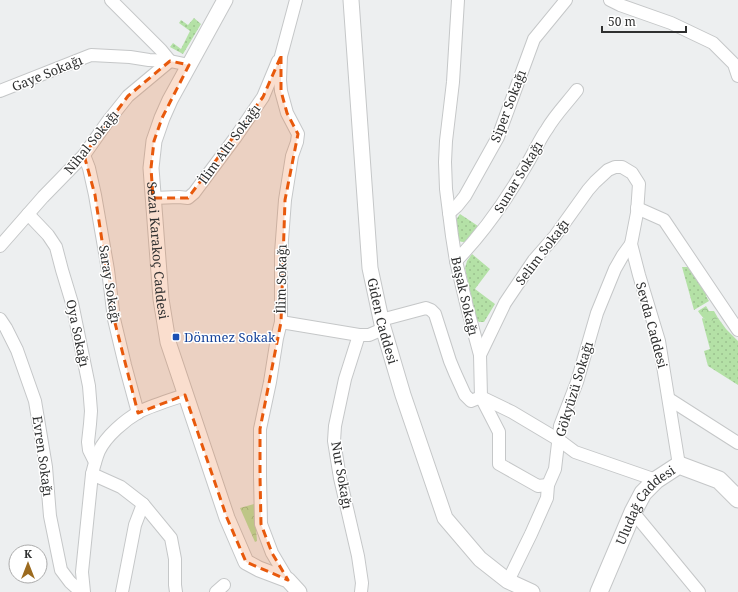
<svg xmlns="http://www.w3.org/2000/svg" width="738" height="592" viewBox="0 0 738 592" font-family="'Noto Serif',serif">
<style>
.grass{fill:url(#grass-dots)}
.forest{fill:url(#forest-crowns)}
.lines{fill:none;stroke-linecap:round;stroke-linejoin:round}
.minor-casing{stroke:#c5c7c8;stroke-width:14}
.tertiary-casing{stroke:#c5c7c8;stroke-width:17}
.secondary-casing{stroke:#c5c7c8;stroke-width:19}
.minor{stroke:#fff;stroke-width:12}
.tertiary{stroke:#fff;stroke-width:15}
.secondary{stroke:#fff;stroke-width:17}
.marked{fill:#e8590c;fill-opacity:0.2;stroke:#e8590c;stroke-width:3;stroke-dasharray:8 5;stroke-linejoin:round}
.transit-dot{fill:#1a4fb4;stroke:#fff;stroke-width:1.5}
.labels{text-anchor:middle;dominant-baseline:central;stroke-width:3;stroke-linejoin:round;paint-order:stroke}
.street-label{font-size:13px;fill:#2f3030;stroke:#fff}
.transit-label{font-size:13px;fill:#164399;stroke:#fff;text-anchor:start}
</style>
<defs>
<pattern id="grass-dots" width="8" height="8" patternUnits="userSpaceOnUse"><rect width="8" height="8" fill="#b4e1a6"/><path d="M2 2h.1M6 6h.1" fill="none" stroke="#9bc18f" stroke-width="1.8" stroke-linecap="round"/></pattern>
<pattern id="forest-crowns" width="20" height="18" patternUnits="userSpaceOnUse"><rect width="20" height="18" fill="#b4e1a6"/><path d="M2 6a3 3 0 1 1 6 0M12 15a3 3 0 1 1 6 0" fill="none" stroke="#9bc18f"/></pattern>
</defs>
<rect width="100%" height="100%" fill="#edeff0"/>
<g class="grass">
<path d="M194,18l7,6 -18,30 -13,-7 3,-4 8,6 9,-18 -11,-8 2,-3 7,5z"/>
<path d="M460,214l18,12c-4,7 -9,20 -19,15 -5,-11 -6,-18 1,-27z"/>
<path d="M472,254l18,15 -15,20 20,15 -11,18h-5l-3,-3 -11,-51 2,-7z"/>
<path d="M682,267h6l20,27 -2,2 3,5 -15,9z"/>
<path d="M703,318c6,3 9,3 15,0l8,11 12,12v44l-30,-19 -4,-15 6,-2 -8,-30z"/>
</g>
<g class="forest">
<path d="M706,306l3,5h5l4,7c-10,6 -14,2 -20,-7z"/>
<path d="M254,504l3,37 -2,1 -15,-34z"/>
</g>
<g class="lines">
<defs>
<g id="minor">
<path d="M458,0l-5,82 -7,59 -1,21 1,27 6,47 4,25 11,46 13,48 1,42 31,15 47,28 16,12 81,28"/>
<path d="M610,0l10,5 51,18 42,20 21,21 4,12"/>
<path d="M0,91l91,-36 39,2 19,3 21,1 19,4"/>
<path d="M84,155l5,13 6,27 13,75 6,49 11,46 13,48"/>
<path d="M153,198l26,-1 9,1 6,-5 41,-55 28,-41 15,-36"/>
<path d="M637,208l27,12 74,110"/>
<path d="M449,213l8,-7 8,-10 33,-59 36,-98 32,-39"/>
<path d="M28,214l20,21 8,12 6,23 10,33 17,83 2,25 -1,13 -2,18 1,8 6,12"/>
<path d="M0,246l43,-49 41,-42 24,-34 20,-25 42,-35 -9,-11 -50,-50"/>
<path d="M456,261c28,-29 51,-62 71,-97 7,-11 12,-24 20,-35 8,-14 20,-26 30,-39"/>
<path d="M0,319l6,9 11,22 18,51 11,66 4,49 11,54 9,12 11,10"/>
<path d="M381,320l45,-12 5,2 4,4 15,47 5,12 10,22 6,6 10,-4 18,35v32l39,22 10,-1"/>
<path d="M281,322l78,13h10l14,-6"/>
<path d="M359,335l-14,44 -10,47 -1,15 6,37 18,78 4,27 -1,9"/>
<path d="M480,355l25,-52 29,-43 21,-24 33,-46 7,-8 13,-12 7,-3h7l10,6 7,11 -2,29 -6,31 8,31 20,66 20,124"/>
<path d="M669,399l69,44"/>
<path d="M92,474l29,13 22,17 28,34 4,21v26l1,7"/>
<path d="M633,512l66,80"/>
<path d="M288,580l-16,-27 -11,-29 -1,-48v-47l10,-47 7,-44 4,-16v-69l4,-53 7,-44 5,-14 1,-8 -11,-21 -6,-22 -1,-11 1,-24 15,-56"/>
<path d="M508,581l23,-47 16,-36 1,-13 7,-16 5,-43 17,-44 20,-69 18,-44 8,-14 8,-11"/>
<path d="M84,592l-2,-20 10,-98c2,-8 4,-16 7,-23 7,-15 26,-31 40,-39 14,-7 31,-12 46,-17"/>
<path d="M122,592l13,-67 8,-21"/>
<path d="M216,592l8,-7"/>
</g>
<g id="tertiary">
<path id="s1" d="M225,0l-55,100 -8,18 -8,23 -3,27 10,131 7,43 59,176 19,44 13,7 29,11 11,12"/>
<path id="s2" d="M351,0l19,268 12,56 21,71 42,123 35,41 28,22 24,11"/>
</g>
<g id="secondary">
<path id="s3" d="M599,592l34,-80 10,-19 13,-13 23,-15 40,15 19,19"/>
</g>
</defs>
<use href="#minor" class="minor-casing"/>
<use href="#tertiary" class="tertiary-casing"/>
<use href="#secondary" class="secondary-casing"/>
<use href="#minor" class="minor"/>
<use href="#tertiary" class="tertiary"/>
<use href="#secondary" class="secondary"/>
</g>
<path class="marked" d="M281,56v35l6,22 11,21 -13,66 -4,122 -21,107v47l1,48 11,29 16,27 -42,-18 -19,-44 -42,-123 -47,18 -24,-94 -19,-124 -11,-40 44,-59 42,-35 19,4 -27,53 -8,23 -3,27 2,30h35l75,-101z"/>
<rect class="transit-dot" x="172" y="333" width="8" height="8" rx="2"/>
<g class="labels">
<g class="street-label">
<text transform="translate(47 73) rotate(-22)">Gaye Sokağı</text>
<text transform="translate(508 106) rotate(-69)">Siper Sokağı</text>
<text transform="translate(91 142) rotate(-51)">Nihal Sokağı</text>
<text transform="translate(229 144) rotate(-54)">İlim Altı Sokağı</text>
<text transform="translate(518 177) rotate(-59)">Sunar Sokağı</text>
<text stroke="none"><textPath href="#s1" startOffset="268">Sezai Karakoç Caddesi</textPath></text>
<text transform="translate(542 252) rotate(-53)">Selim Sokağı</text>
<text transform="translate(281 279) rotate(-89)">İlim Sokağı</text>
<text transform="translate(110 284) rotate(81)">Saray Sokağı</text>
<text transform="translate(465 296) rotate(77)">Başak Sokağı</text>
<text stroke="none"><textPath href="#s2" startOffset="323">Giden Caddesi</textPath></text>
<text transform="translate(652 325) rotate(75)">Sevda Caddesi</text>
<text transform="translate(78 333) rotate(78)">Oya Sokağı</text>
<text transform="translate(574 389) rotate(-73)">Gökyüzü Sokağı</text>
<text transform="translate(43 456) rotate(82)">Evren Sokağı</text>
<text transform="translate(342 475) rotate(80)">Nur Sokağı</text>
<text stroke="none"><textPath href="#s3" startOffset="100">Uludağ Caddesi</textPath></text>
</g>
<g class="transit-label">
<text x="184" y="337">Dönmez Sokak</text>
</g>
</g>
<g transform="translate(28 564)"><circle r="19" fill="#ffffff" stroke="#acacac"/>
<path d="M0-3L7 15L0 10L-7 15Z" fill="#9c6b1f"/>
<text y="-6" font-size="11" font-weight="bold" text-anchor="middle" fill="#2f3030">K</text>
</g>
<path d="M602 26v6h84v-6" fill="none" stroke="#2f3030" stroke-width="2"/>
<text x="608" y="26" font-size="12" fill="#2f3030" stroke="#ffffff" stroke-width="3" paint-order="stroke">50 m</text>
</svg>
